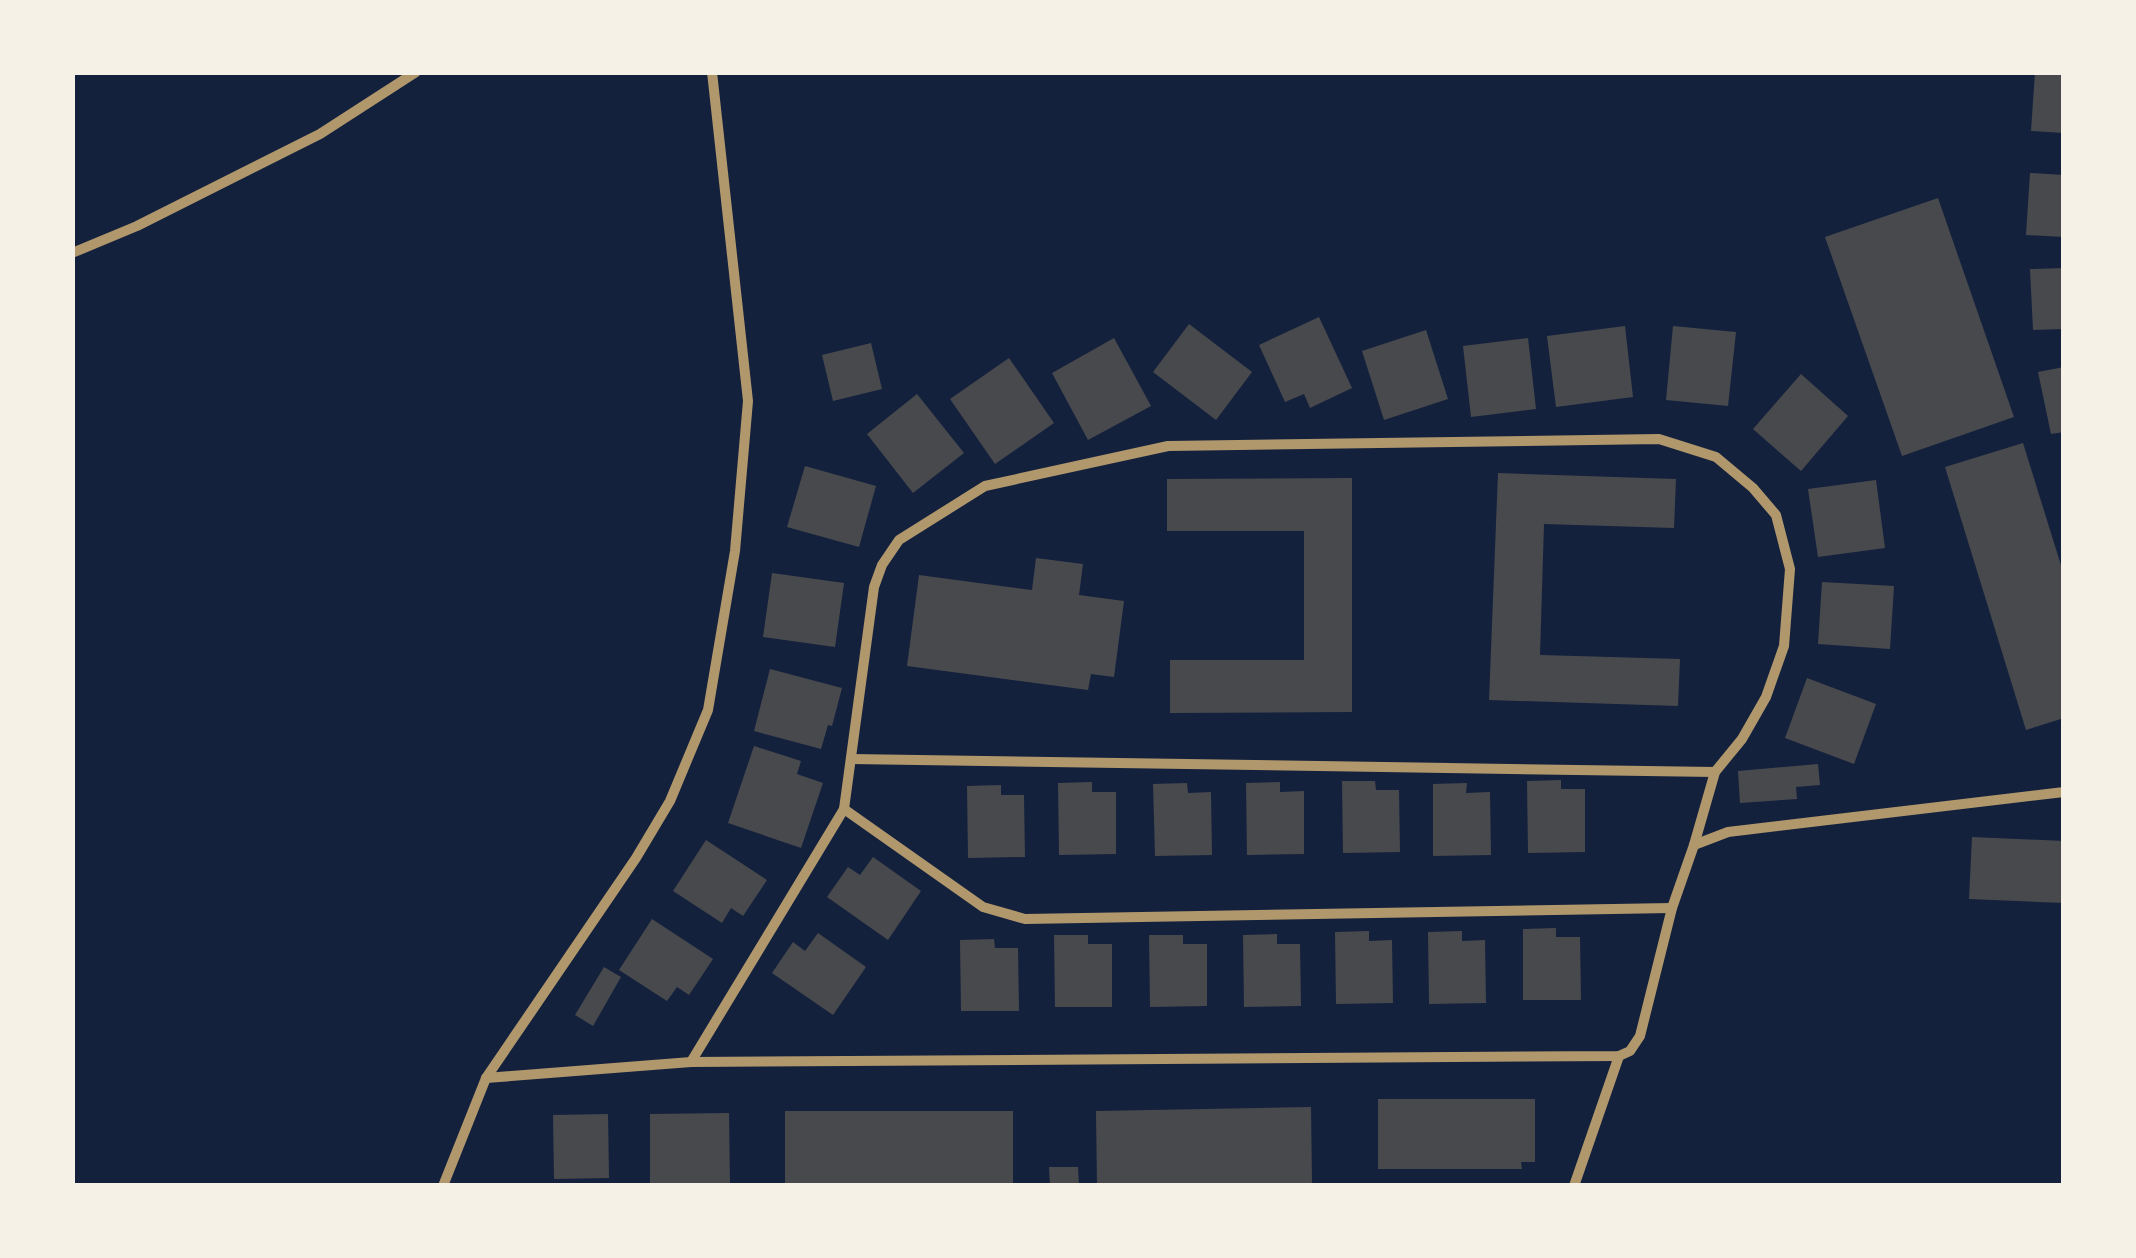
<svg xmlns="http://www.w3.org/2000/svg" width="2136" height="1258" viewBox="0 0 2136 1258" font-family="Signika,sans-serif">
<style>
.building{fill:#48494c}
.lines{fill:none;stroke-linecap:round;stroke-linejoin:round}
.minor{stroke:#b1986c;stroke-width:10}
</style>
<rect width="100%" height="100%" fill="#14213d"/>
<g class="building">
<path d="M2035,72h29v61l-33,-2z"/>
<path d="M2030,173l34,2v62l-38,-2z"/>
<path d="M1938,198l76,219 -112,39 -77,-219z"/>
<path d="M2064,268v61l-31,1 -3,-61z"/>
<path d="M1319,317l33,71 -42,20 -6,-14 -19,8 -26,-57z"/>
<path d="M1189,324l63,48 -36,48 -63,-48z"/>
<path d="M1625,326l8,71 -77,10 -9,-71z"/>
<path d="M1673,326l63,6 -8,74 -62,-6z"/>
<path d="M1426,330l22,69 -64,21 -22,-69z"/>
<path d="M1114,338l37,68 -63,34 -36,-67z"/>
<path d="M1528,338l8,71 -65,8 -8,-71z"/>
<path d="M871,343l11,46 -49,12 -11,-46z"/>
<path d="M1009,358l45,65 -59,41 -45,-65z"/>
<path d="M2064,367v65l-13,2 -13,-62z"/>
<path d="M1801,374l47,42 -47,55 -48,-42z"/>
<path d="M917,394l47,59 -51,40 -46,-59z"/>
<path d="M2023,443l41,132v143l-38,12 -81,-263z"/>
<path d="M805,466l71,20 -17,61 -72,-20z"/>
<path d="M1498,473l178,6 -2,49 -130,-4 -4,131 140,4 -2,47 -189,-6z"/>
<path d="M1352,478v234l-182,1v-53h134v-129h-137v-52z"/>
<path d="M1876,480l9,68 -67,9 -10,-68z"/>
<path d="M1036,558l47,6 -4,31 45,6 -10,76 -23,-3 -3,16 -181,-24 12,-91 113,15z"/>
<path d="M772,573l72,10 -9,64 -72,-10z"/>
<path d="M1822,582l72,4 -4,63 -72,-5z"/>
<path d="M770,669l72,19 -10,38 -4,-1 -7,24 -67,-18z"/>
<path d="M1807,678l69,26 -22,60 -69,-26z"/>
<path d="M754,746l47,15 -4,13 26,9 -22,65 -73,-25z"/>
<path d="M1818,764l2,21 -24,2 1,12 -57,4 -2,-32z"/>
<path d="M1561,780v9h24v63l-57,1 -1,-72z"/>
<path d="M1342,781h33l1,9h23l1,62 -57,1z"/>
<path d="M1092,782v10h24v62l-57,1 -1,-72z"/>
<path d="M1280,782v10l24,-1v63l-57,1 -1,-72z"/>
<path d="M1187,783l1,10 23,-1 1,63 -57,1 -2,-72z"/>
<path d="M1467,783l-1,10 24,-1 1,63 -58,1v-72z"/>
<path d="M1001,785v10h23l1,62 -57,1 -1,-72z"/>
<path d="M1972,837l92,4v62l-95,-4z"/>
<path d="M706,840l61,40 -24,36 -12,-8 -9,15 -49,-32z"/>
<path d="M873,857l48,34 -33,49 -61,-43 21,-30 12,8z"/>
<path d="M652,919l61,40 -24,36 -12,-8 -10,14 -48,-31z"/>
<path d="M1556,928v9h24l1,63h-58v-71z"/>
<path d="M1369,931v10l23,-1 1,63 -57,1 -1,-72z"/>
<path d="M1462,931v10l23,-1 1,63 -57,1 -1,-72z"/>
<path d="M818,933l48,34 -33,48 -61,-42 21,-31 12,9z"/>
<path d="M1277,934v10h23l1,62 -57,1 -1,-72z"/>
<path d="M1054,935h34v9h24v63h-57z"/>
<path d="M1149,935h34v9h24v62l-57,1z"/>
<path d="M994,939l1,9h23l1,63h-58l-1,-71z"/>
<path d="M604,967l17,10 -28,49 -18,-11z"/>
<path d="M1378,1099h157v63h-14l1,7h-144z"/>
<path d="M1311,1107l1,77 -215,2 -1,-75z"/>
<rect x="785" y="1111" width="228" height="75"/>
<path d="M729,1113l1,73h-80v-72z"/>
<path d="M608,1114l1,64 -55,1 -1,-64z"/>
<path d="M1049,1167h29l1,19h-29z"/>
</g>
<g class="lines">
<g class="minor">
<path d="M72,253l65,-27 183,-92 96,-62"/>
<path d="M851,759l864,13"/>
<path d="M844,809l139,98 42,12 647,-11"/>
<path d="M691,1062l153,-253 30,-222 8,-22 17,-25 86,-54 183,-40 491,-7 57,18 37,31 23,27 14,54 -6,77 -18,51 -24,42 -27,33 -21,73"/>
<path d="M486,1078l205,-16 928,-6 11,-5 10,-15 32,-128 22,-63 34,-13 336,-40"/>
<path d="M443,1186l43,-108 150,-220 34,-57 38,-91 27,-159 13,-150 -36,-329"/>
<path d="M1574,1186l45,-130"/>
</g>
</g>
<rect width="2136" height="1258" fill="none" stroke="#f6f1e7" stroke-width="150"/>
</svg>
